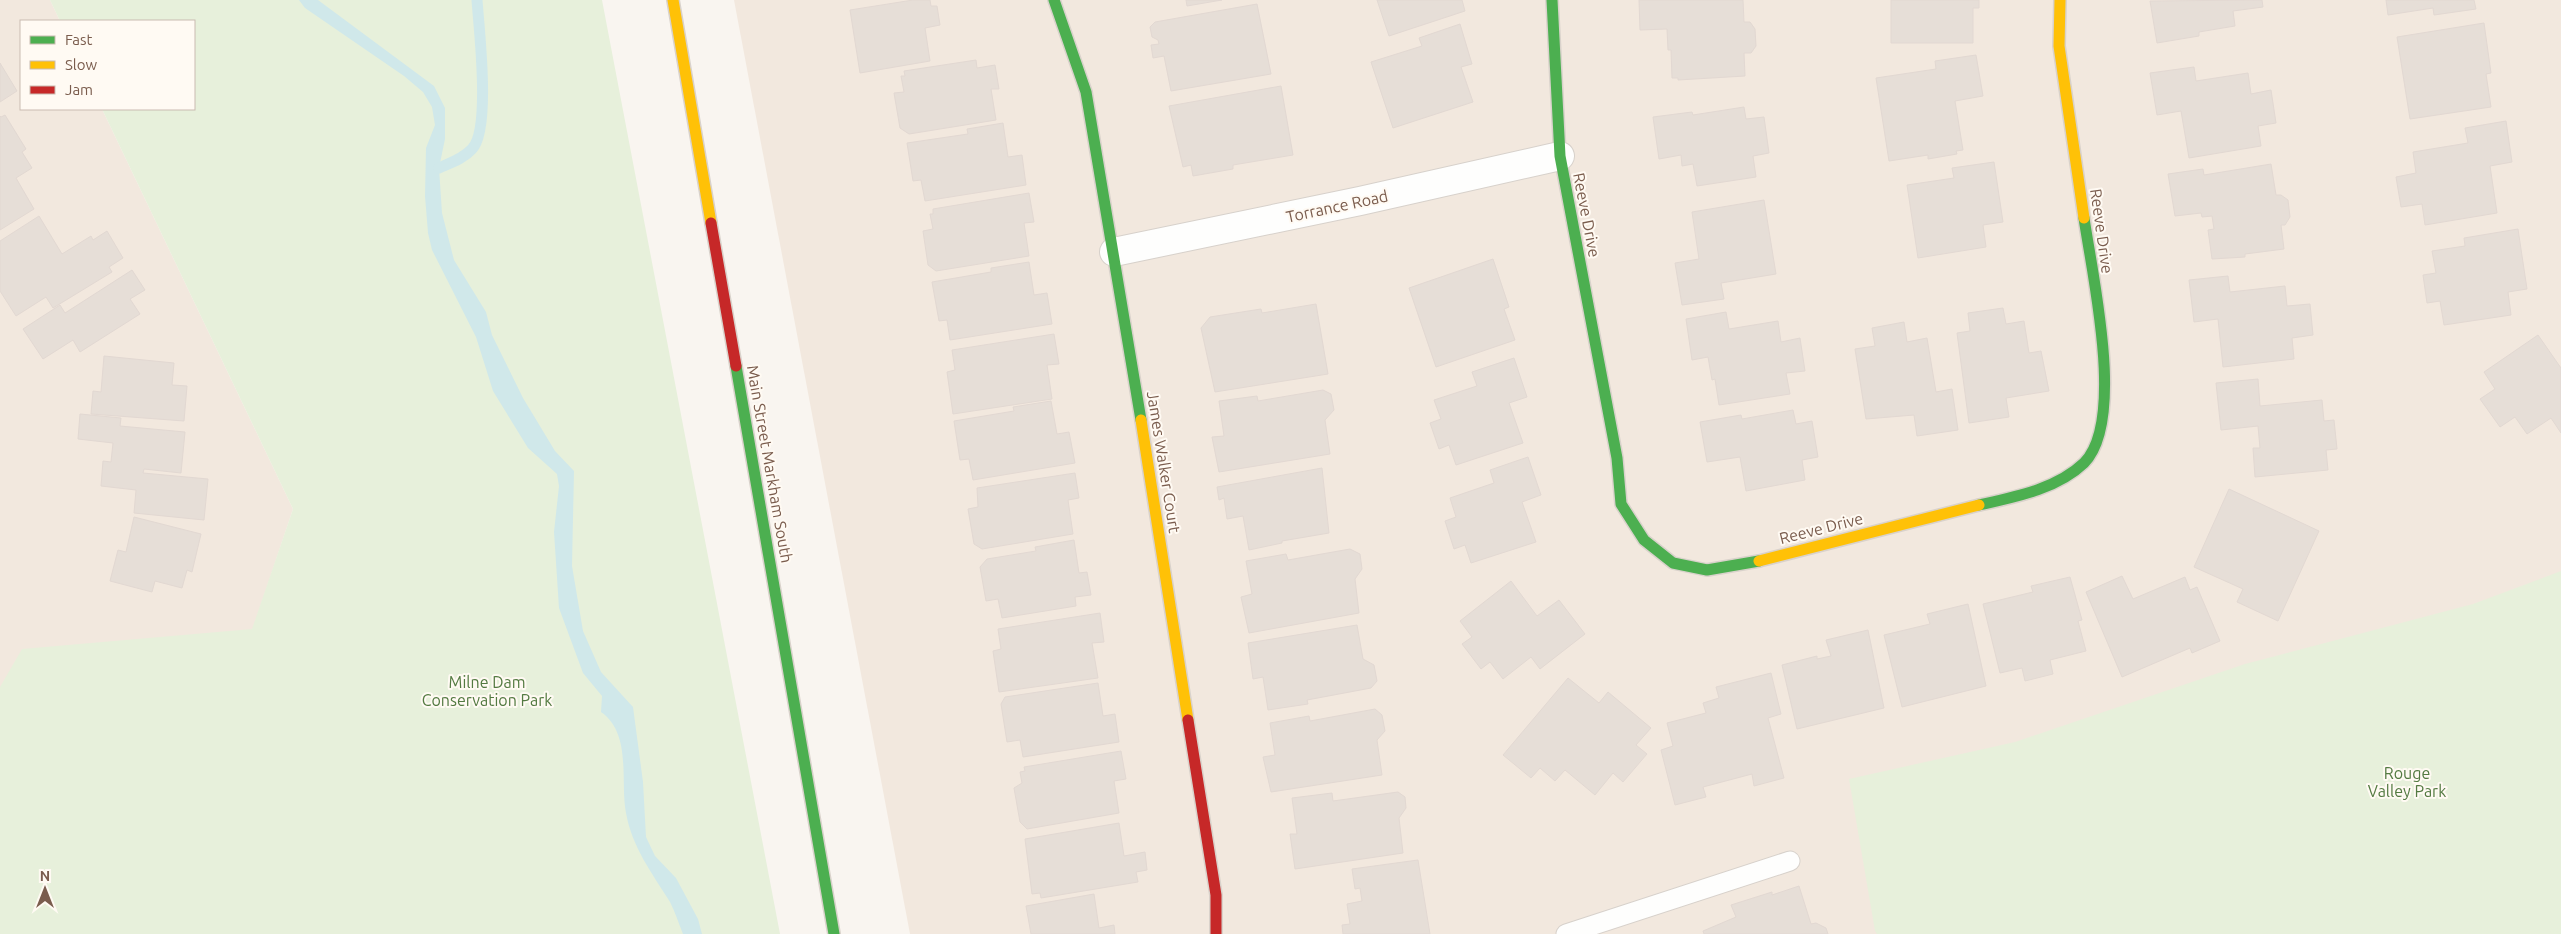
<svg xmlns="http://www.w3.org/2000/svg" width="2561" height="934" viewBox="0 0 2561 934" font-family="Ubuntu,sans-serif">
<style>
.residential{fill:#f2e8de}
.green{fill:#e7f0db}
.water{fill:#d0e8ea}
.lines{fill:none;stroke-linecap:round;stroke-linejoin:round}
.stream{stroke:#d0e8ea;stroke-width:11}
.building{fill:#e6ded7;stroke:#e2d8d2}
.lane-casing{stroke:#d7d1cb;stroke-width:21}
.street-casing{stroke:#d7d1cb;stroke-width:30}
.fast-casing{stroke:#d9d2cb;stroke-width:14}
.slow-casing{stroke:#d9d2cb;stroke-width:14}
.jam-casing{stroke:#d9d2cb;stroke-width:14}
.lane{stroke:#fefefd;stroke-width:19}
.street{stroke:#fefefd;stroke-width:28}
.fast{stroke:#4caf50;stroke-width:11}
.slow{stroke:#ffc107;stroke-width:11}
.jam{stroke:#c62828;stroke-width:11}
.labels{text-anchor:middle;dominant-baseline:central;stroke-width:4;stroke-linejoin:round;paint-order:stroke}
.street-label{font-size:16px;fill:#7a5c4d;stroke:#fffaf3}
.park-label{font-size:16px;fill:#537a41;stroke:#fffaf3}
</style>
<rect width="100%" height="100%" fill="#f9f5f0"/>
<g class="residential">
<path d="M0,0h50l10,21h-39v88h81l191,400 -60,179 -233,59z"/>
<path d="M734,0h1827v577l-675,357h-976z"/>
</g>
<g class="green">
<path d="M50,0h552l178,934h-780v-247l22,-38 230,-20 41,-120 -191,-400h92v-88h-134z"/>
<path d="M2561,571v363h-684l-2,-3 -26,-152 166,-37 230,-78 228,-60z"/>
</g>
<path class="water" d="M299,0h19l116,86 11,22v31l-6,29 3,45 12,47 32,52 6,23 31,63 32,53 19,20 -2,95 11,65 18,41 32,35 10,75 3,55 9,19 21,22 22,41 4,15h-19c-4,-10 -8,-22 -13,-32 -18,-29 -38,-55 -44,-89 -6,-33 6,-79 -25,-101l1,-16 -19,-23 -24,-65 -5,-76 5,-46 -2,-12 -29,-26 -35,-57 -17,-54 -44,-87 -4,-17 -3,-37 1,-48 9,-23 -3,-18 -9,-15 -19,-16 -99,-68z"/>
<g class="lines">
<path class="stream" d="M439,168c11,-5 24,-9 33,-19 19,-19 7,-120 5,-149"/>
</g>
<g class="building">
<path d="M913,0h17l1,6h6l3,19 -15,3 5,33 -70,12 -10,-63z"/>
<path d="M1186,0h36l-35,6z"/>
<path d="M1377,0h85l3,11 -76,25z"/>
<path d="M1639,0h104l1,22h6l5,7 1,17 -5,7h-7l1,23 -67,4v-2h-6l-1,-28h-3l-1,-21 -27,1z"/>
<path d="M1891,0h88v8h-6v35h-82z"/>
<path d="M2262,0l1,7 -30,4 2,15 -36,6v4l-42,7 -7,-42z"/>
<path d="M2386,0h88l2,9 -42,6 -1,-7 -45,7z"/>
<path d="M1257,4l14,70 -100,17 -7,-35 -11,2 -2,-13 8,-1 -1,-4 -6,-3 -2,-10 5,-5z"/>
<path d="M2484,23l7,50 -5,1 5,33 -81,12 -13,-82z"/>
<path d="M1460,24l12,40 -11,3 12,35 -80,26 -22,-66 51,-16 -3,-8z"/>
<path d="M1976,55l7,41 -28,5 8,49 -7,1 1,3 -29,5v-4l-39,6 -13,-83 60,-9 -1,-8z"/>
<path d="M976,60l1,8 18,-3 4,24h-8l5,31 -87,14 -9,-6 -6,-35 10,-1 -3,-16h4l-1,-5z"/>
<path d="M0,63l17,28 -17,11z"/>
<path d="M2194,67l2,14 52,-8 3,21 20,-4 5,33 -18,3 3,20 -72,12 -8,-47 -24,4 -7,-42z"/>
<path d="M1281,86l12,69 -60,10v4l-40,7 -2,-11 -8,2 -14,-61z"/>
<path d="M1744,107l2,12 18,-2 5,36 -16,3 3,21 -59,9 -4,-22 -11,2 -1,-11 -22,4 -6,-42 39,-5 1,3z"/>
<path d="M5,115l21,34 -4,3 10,16 -16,10 18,31 -34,21v-114l1,1z"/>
<path d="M2506,121l6,41 -22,4 7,47 -72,12 -3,-21 -21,3 -5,-30 20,-4 -3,-21 55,-9 -3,-15z"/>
<path d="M1003,123l5,34 14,-2 4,30 -101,16 -4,-21 -8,1 -6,-38 61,-9 -1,-5z"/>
<path d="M1994,162l9,60 -20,3 3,22 -68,11 -11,-73 47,-7 -2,-10z"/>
<path d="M2271,164l5,31h5l7,5 2,17 -5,8h-4l3,24 -39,5v3l-33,2 -4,-29 6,-1 -2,-13 -10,1 -1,-4 -26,3 -7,-42 35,-5 1,6z"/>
<path d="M1029,193l5,29 -10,1 5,33 -93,15 -8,-6 -5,-34 10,-2 -3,-15h3v-5z"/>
<path d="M1764,200l12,74 -55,9 3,16 -42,6 -7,-42 24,-4 -7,-47z"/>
<path d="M39,216l23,38 29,-18 2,4 14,-9 16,27 -14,9 3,5 -59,36 -7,-11 -30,19 -16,-25v-50z"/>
<path d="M2518,229l9,60 -19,3 3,23 -67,10 -4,-24 -13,2 -4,-28 13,-2 -4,-22 33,-5 -1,-8z"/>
<path d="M1493,259l16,48 -5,2 11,31 -79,27 -27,-79z"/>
<path d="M1029,262l5,33 13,-2 5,31 -102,16 -3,-20 -8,1 -7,-39 59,-10v-4z"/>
<path d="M132,270l13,20 -15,9 10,15 -60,38 -7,-12 -30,19 -20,-30 37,-24 5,8z"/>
<path d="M2228,276l2,16 55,-6 2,20 23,-2 3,31 -21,3 2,21 -71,8 -5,-48 -24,3 -5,-42z"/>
<path d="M1316,304l12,70 -113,18 -14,-64 9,-11 51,-8 1,4z"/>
<path d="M2003,308l3,16 18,-3 5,32 12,-2 8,40 -43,7 3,19 -40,6 -12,-90 13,-2 -2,-18z"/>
<path d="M1726,312l3,17 49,-8 3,21 19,-4 5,33 -19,2 4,21 -71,11 -4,-26 -3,1 -4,-23 -16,3 -6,-41z"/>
<path d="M1904,322l3,20 20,-4 9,54 16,-3 6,41 -41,6 -3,-21 -48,4 -11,-70 20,-3 -3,-18z"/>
<path d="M1054,334l5,30 -12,1 5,34 -99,15 -6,-42 8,-2 -3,-20z"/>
<path d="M2538,335l23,33v65l-10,-15 -24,16 -12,-17 -15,10 -20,-28 15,-10 -11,-17z"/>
<path d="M104,356l70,7 -2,22 15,1 -3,35 -93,-7 2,-23 8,1z"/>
<path d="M1514,358l13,39 -18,6 14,40 -67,22 -7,-20 -10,4 -9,-26 11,-4 -7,-19 43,-14 -5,-14z"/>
<path d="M2258,379l2,27 62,-6 2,21 10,-1 3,29 -11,1 2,20 -73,7 -2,-29h7l-2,-22 -37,4 -5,-47z"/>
<path d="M1323,390l8,4 3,16 -9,10 5,34 -111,18 -7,-35 12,-1 -5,-35 38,-5 1,5z"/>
<path d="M1051,401l6,33 12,-2 6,31 -102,17 -4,-21 -9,1 -6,-39 60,-10 -1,-4z"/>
<path d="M1793,410l3,14 16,-3 6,36 -16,3 3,20 -59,11 -6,-34 -33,5 -7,-40 41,-7 1,4z"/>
<path d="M80,414l41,4 -1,8 65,6 -4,41 -37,-4 -1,4 65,6 -4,41 -70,-7 2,-23 -35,-4 2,-25 8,1 2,-19 -35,-4z"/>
<path d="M1528,457l13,38 -19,7 14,40 -65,21 -6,-18 -11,4 -9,-28 11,-4 -6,-19 44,-15 -4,-13z"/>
<path d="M1322,468l7,65 -47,8v2l-33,7 -6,-34 -16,3 -3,-21 -5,2 -2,-13z"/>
<path d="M1075,473l4,25 -11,2 5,34 -91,15 -8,-5 -6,-35 10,-2 -1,-19z"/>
<path d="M2229,489l90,42 -41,90 -41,-19 6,-13 -49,-22z"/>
<path d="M134,517l67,17 -9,38 -5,-2 -5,18 -27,-7 -3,11 -42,-11 8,-31 8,2z"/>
<path d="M1074,540l5,33 8,-1 4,23 -16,2 1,9 -74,12 -4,-19 -12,2 -6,-34 7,-8 49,-8 -1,-4z"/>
<path d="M1350,549l10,5 2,15 -7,10 4,34 -110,20 -8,-36 11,-3 -6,-33 40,-7 2,6z"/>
<path d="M2122,576l11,23 52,-22 5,13 7,-3 23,54 -28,12 -2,-5 -68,29 -36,-85z"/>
<path d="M2070,577l12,43 -4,1 8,30 -36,9 3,14 -28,7 -3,-13 -22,5 -17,-69 50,-12 -2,-6z"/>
<path d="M1511,581l26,35 22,-16 26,34 -45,35 -9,-12 -28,22 -13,-17 -9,7 -19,-25 10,-7 -12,-16z"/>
<path d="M1968,604l18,82 -84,21 -18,-72 46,-11 -3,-10z"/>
<path d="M1100,613l4,29 -12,1 6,35 -99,14 -6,-41 8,-2 -3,-20z"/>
<path d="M1357,625l6,34 11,6 3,16 -6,7 -64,12 1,4 -40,6 -5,-33 -10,2 -5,-36z"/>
<path d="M1868,630l16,78 -87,21 -15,-64 35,-9v3l14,-3 -5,-16z"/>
<path d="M1771,673l10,41 -13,4 16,60 -30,8 -2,-12 -49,13 3,10 -31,8 -14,-55 12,-4 -6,-23 39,-10 -3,-10 16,-5 -3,-11z"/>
<path d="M1568,678l31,25 9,-11 43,36 -15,17 11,9 -24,28 -10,-9 -18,22 -30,-25 -10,11 -15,-13 -9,10 -28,-23z"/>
<path d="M1098,683l5,33 12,-2 4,28 -96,15 -3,-17 -13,2 -6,-38 4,-7z"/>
<path d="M1375,709l7,6 3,16 -8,9 5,35 -111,17 -8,-35 12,-2 -5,-32 39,-7 1,5z"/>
<path d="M1121,751l5,28 -12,2 5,32 -92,16 -7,-7 -6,-34 8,-5 -2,-11 5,-1 -1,-4z"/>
<path d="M1398,792l7,5 1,11 -7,10 4,35 -108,16 -5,-35h7l-5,-36 40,-5 1,8z"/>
<path d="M1119,823l5,33 21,-4 2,18 -11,2 2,10 -97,16 -1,-5 -8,1 -7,-55z"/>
<path d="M1418,860l12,74h-87l-1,-9 8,-1 -3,-20 15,-3 -2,-13 -5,1 -3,-20z"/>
<path d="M1799,886l12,38 5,-1 10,5 2,6h-124l-1,-3 33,-14 -5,-12 41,-13v3z"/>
<path d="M1094,894l5,34 15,-3 1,9h-84l-5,-28z"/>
</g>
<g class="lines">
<defs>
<path id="lane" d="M1566,934l224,-73"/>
<path id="street" d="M1114,252l246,-51 200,-45"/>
<g id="fast">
<path d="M1054,0l32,92 55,328"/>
<path d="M1552,0l8,156 57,302 4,46 23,36 29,23 34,7 52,-9"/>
<path d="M736,366l98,568"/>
<path d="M1979,505c36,-8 78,-16 105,-42 42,-42 8,-189 0,-245"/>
</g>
<g id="slow">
<path d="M673,0l38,223"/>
<path d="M2060,0l-1,46 25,172"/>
<path d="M1141,420l47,300"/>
<path d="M1759,561l220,-56"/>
</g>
<g id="jam">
<path d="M711,223l25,143"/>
<path d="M1188,720l28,175v39"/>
</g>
</defs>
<use href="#lane" class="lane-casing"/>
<use href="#street" class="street-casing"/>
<use href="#fast" class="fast-casing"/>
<use href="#slow" class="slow-casing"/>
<use href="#jam" class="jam-casing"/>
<use href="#lane" class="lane"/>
<use href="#street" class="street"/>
<use href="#fast" class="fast"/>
<use href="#slow" class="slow"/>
<use href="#jam" class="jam"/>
</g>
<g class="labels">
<g class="street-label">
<text transform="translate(1337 206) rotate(-12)">Torrance Road</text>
<text transform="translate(1587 215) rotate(79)">Reeve Drive</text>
<text transform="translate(2102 231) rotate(82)">Reeve Drive</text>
<text transform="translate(1164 462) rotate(81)">James Walker Court</text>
<text transform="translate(770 464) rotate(80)">Main Street Markham South</text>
<text transform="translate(1821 528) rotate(-14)">Reeve Drive</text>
</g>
<g class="park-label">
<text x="487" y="682">Milne Dam<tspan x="487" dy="18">Conservation Park</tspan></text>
<text x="2407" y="773">Rouge<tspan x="2407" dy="18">Valley Park</tspan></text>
</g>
</g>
<rect x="20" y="20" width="175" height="90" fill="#fffaf3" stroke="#cabbb1"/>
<rect x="30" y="36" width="25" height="8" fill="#4caf50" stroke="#cabbb1"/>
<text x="65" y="45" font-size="15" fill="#7a5c4d">Fast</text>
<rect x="30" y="61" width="25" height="8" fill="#ffc107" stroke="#cabbb1"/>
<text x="65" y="70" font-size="15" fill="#7a5c4d">Slow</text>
<rect x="30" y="86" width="25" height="8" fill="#c62828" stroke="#cabbb1"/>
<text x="65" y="95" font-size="15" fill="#7a5c4d">Jam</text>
<g transform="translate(45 889)" stroke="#fffaf3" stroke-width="4" paint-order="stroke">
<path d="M0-4L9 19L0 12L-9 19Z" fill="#7a5c4d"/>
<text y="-8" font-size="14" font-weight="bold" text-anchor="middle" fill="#7a5c4d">N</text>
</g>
</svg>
